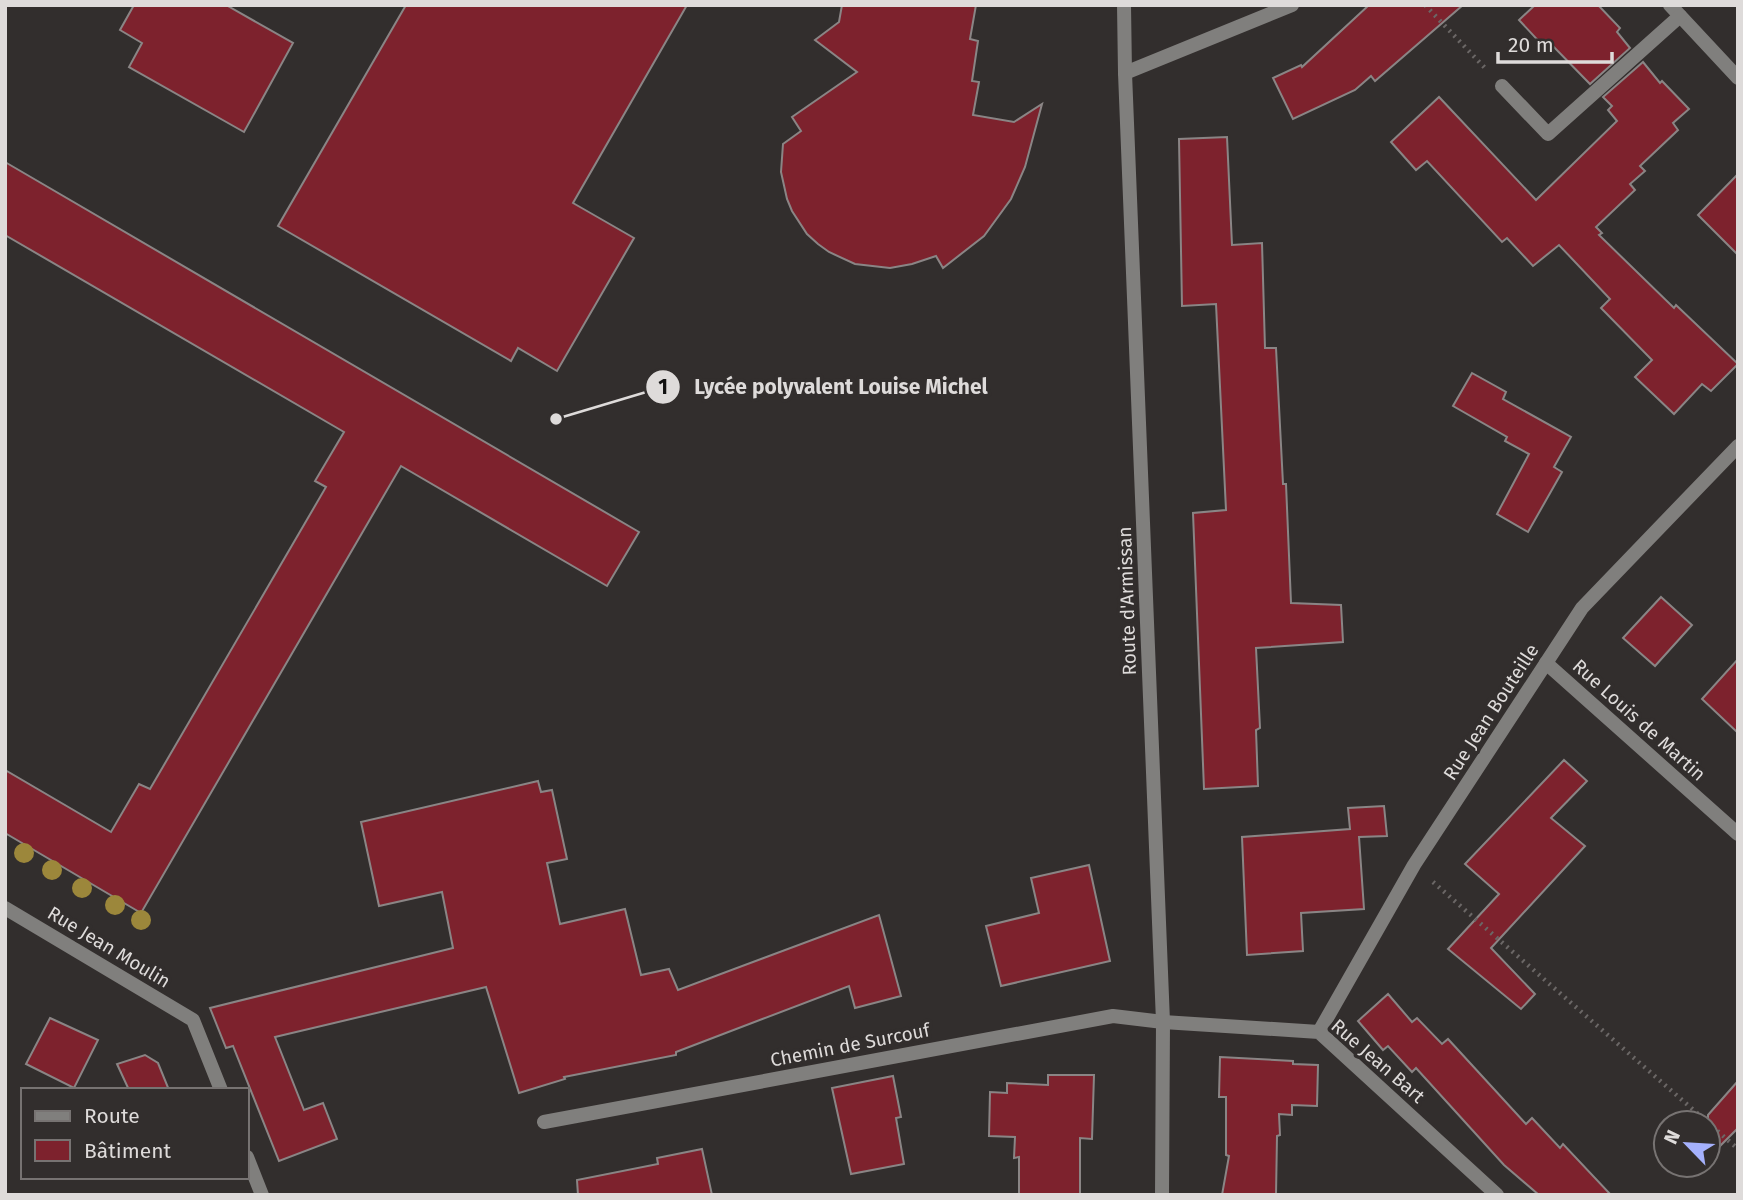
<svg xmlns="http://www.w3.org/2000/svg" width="1743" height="1200" viewBox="0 0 1743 1200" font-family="'Fira Sans',sans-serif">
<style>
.building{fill:#7d222d;stroke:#8a8585;stroke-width:2}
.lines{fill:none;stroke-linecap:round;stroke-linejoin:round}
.path{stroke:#6b6766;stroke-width:4.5;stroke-dasharray:2 5;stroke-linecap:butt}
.minor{stroke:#807f7d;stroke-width:14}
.tertiary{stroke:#807f7d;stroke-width:14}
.tree{fill:#9c873b}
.labels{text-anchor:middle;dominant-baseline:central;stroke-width:7;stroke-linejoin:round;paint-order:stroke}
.street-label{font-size:19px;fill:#dedbda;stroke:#322e2d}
.leader{fill:none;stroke:#dedbda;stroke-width:2.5}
.callout-dot{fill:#dedbda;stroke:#322e2d;stroke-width:2.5}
.mark-label{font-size:21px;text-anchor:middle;font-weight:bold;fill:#111}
.callout-label{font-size:21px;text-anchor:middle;font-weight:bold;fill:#dedbda;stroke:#322e2d;stroke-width:7;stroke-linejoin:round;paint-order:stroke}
</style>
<rect width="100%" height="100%" fill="#322e2d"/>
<g class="building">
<path d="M134,5h92l67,38 -49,89 -115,-65 13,-24 -22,-13z"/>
<path d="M406,5h281l-114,198 61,35 -77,133 -39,-23 -7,13 -233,-135z"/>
<path d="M842,5h134l-6,34 8,2 -6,40 7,1 -6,33 41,7 28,-18 -17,63 -14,32 -27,37 -41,32 -7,-12 -24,8 -22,4 -35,-4 -26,-12 -11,-8 -11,-10 -15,-23 -5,-12 -6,-27 2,-28 18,-13 -9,-14 65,-45 -42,-32 24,-18z"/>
<path d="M1369,5h94l-88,76 -4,-5 -16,14 -62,29 -20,-41 28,-13 1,2z"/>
<path d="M1535,5h63l22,23 -3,4 13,16 -40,36 -39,-40 -6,4 -26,-28z"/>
<path d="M1643,62l17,21 2,-2 27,28 -16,14 5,7 -38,36 5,5 -15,13 5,6 -39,37 6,6 -3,2 75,73 2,-3 62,59 -27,27 -9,-7 -28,30 -39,-37 17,-17 -51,-52 9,-9 -51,-54 -26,21 -26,-28 -5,4 -75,-81 -11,9 -25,-28 48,-45 97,103 81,-79 -9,-11 4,-4 -9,-9z"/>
<path d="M1227,137l5,108 30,-2 3,105h11l7,136h3l5,119 50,2 2,37 -87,6 4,80 -4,2 2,56 -54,3 -11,-276 33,-3 -10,-206 -34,2 -3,-167z"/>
<path d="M5,162l634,370 -32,54 -206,-120 -260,447 -136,-80v-63l106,62 28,-48 11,5 176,-302 -11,-6 29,-49 -339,-197z"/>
<path d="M1738,174v81l-40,-40z"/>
<path d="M1472,373l34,19 -3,7 68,38 -17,30 8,5 -34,60 -31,-18 32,-60 -24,-13 2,-4 -54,-31z"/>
<path d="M1661,597l31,28 -37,41 -32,-28z"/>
<path d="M1738,659v74l-36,-34z"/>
<path d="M1564,760l23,21 -36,37 34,28 -94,102 44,46 -14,15 -73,-60 51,-55 -34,-30z"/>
<path d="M538,781l3,11 11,-2 15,69 -20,4 13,61 65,-15 16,66 28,-6 9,21 201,-75 22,81 -46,12 -6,-22 -173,66v3l-112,22 1,2 -46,14 -33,-106 -211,50 29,73 19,-7 14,36 -58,22 -46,-115 -7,2 -16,-40 243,-60 -11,-56 -63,14 -18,-84z"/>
<path d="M1384,806l3,30 -28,1 5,72 -63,4 2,38 -56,4 -5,-118 108,-8 -2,-21z"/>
<path d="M1089,865l21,96 -109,25 -15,-60 53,-13 -8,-35z"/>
<path d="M1388,994l24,28 5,-4 25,26 6,-5 78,85 6,-6 28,30 3,-4 48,51h-72l-35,-30 -88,-97 -4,4 -24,-26 -5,4 -25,-29z"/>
<path d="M50,1018l48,22 -24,48 -48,-24z"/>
<path d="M145,1055l13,8 11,27h-40l-12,-26z"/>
<path d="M1220,1057l73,4v3l25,1 -1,41 -25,-1v10l-13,-1 1,21 -3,1 -1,59h-54l7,-39 -3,-1v-58h-7z"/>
<path d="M1048,1075h46l-2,64 -12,-1v57h-61v-38l-5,1 1,-21 -26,-1 1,-44 17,1v-10l41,2z"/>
<path d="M893,1076l8,41 -5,1 8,46 -53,10 -19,-86z"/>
<path d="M1738,1081v47l-30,30v-43z"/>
<path d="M702,1149l10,46h-134l-1,-15 81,-16 -1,-6z"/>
</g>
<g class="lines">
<g class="path">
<path d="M1425,5l60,63"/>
<path d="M1433,882l305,267"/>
</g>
<g class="minor">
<path d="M1670,5l68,73"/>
<path d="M1125,73l167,-68"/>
<path d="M1502,86l46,48 132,-118"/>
<path d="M1546,663l192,171"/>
<path d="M5,908l188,112 28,70"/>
<path d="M1319,1032l95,-167 168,-257 156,-162"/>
<path d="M544,1122l569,-106 50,6 156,10 178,163"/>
<path d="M247,1157l15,38"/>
</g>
<path class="tertiary" d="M1124,5l1,68 38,949 -1,173"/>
</g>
<g class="tree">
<circle cx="24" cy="853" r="10"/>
<circle cx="52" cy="870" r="10"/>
<circle cx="82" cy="888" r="10"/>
<circle cx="115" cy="905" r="10"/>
<circle cx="141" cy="920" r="10"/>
</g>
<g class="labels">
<g class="street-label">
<text transform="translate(1127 601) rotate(-92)">Route d'Armissan</text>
<text transform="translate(1491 712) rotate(-57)">Rue Jean Bouteille</text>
<text transform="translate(1639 720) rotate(42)">Rue Louis de Martin</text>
<text transform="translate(109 947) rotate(31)">Rue Jean Moulin</text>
<text transform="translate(850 1045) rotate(-11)">Chemin de Surcouf</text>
<text transform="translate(1378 1061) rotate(41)">Rue Jean Bart</text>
</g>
</g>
<path class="leader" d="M556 419L663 387"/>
<g class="callout-dot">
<circle cx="556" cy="419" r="7"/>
<circle cx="663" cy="387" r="18"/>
</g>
<g class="mark-label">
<text x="663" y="394">1</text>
</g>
<g class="callout-label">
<text x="841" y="394">Lycée polyvalent Louise Michel</text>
</g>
<rect width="1743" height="1200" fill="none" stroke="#dedbda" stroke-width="14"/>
<rect x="21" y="1088" width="228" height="91" fill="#322e2d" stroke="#777372" stroke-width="2"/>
<rect x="35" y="1111" width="35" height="10" fill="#807f7d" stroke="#777372" stroke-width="2"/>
<text x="84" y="1123" font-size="21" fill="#dedbda">Route</text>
<rect x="35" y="1140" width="35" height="21" fill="#7d222d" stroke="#777372" stroke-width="2"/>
<text x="84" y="1158" font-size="21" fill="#dedbda">Bâtiment</text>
<g transform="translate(1687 1144) rotate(295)"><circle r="33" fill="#322e2d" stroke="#777372" stroke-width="2"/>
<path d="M0-5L12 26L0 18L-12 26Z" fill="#a5b1fc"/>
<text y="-10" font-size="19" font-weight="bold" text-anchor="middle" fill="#dedbda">N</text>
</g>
<path d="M1498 52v10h114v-10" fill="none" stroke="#dedbda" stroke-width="3.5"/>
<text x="1508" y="52" font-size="21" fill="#dedbda" stroke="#322e2d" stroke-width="5" paint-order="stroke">20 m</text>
</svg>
